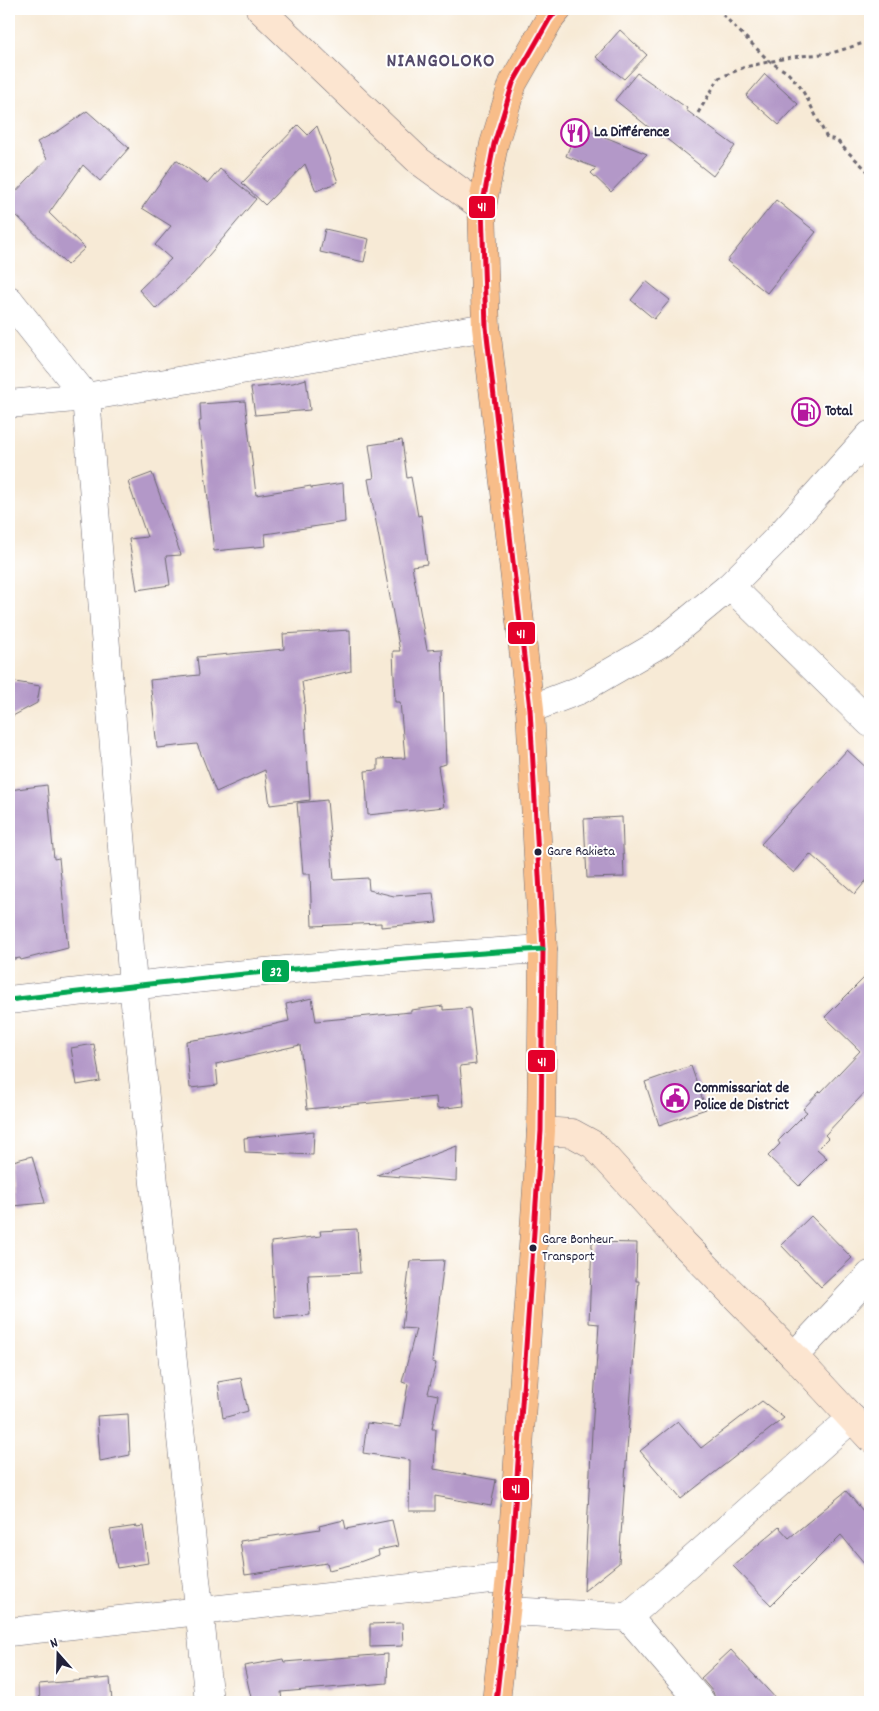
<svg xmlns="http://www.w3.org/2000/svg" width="879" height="1711" viewBox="0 0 879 1711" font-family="Dekko,sans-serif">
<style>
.building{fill:#b398c8}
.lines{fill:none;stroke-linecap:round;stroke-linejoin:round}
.street-casing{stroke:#6d6871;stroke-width:29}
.secondary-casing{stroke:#6d6871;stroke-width:29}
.highway-casing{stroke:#6d6871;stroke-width:29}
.path{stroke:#6d6871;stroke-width:3;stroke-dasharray:4 4;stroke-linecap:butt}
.street{stroke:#fff;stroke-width:28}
.secondary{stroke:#fce5d0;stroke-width:28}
.highway{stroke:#f8bd89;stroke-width:28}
.bus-1-casing{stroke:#fff;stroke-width:9}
.bus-2-casing{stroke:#fff;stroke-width:9}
.bus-1{stroke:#e4002b;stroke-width:5}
.bus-2{stroke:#00a651;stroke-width:5}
.bus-dot{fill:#22223b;stroke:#fff;stroke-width:2}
.labels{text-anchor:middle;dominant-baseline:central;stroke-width:4;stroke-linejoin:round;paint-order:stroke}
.bus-label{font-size:14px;fill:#22223b;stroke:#fff;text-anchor:start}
.poi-label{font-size:15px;font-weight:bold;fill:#22223b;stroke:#fff;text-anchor:start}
.district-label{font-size:20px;font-weight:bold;letter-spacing:1px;fill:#554b6c;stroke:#fff}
.line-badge{stroke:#fff;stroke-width:2}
.badge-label{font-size:14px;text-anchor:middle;font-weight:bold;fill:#fff}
</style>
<rect width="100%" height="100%" fill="#fff"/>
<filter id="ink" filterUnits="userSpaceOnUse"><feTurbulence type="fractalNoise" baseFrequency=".02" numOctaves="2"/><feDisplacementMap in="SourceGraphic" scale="10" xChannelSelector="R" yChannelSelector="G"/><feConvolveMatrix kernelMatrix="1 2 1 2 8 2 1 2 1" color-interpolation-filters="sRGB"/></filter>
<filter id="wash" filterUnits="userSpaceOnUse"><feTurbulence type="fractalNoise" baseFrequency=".0096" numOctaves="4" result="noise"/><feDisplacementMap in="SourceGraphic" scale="20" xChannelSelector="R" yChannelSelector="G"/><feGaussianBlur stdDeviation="1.12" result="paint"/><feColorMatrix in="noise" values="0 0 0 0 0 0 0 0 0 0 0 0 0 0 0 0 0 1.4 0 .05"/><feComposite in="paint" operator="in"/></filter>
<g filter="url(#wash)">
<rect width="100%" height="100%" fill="#f7ead6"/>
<g id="blocks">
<g class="building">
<path d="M620,30l27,25 -23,24 -28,-22z"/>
<path d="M637,73l50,35 -1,2 49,36 -22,30 -50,-40 -1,2 -47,-38z"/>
<path d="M765,74l33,30 -19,21 -33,-29z"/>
<path d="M87,111l42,37 -29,33 -17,-16 -34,48 36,35 -18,17 -58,-57v-9l38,-40 -10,-17 23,-12z"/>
<path d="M298,125l10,10 9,-9 21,56 -22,9 -11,-27 -40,41 -23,-22z"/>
<path d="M578,126l69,28 -36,38 -20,-19 5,-5 -30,-12z"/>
<path d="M176,160l32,23 12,-14 36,30 -63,75 -37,35 -17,-19 32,-31 -16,-14 16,-19 -29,-18z"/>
<path d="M776,200l40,32 -49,61 -40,-32z"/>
<path d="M325,229l44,10 -5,23 -44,-10z"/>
<path d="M646,281l24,19 -16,19 -23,-19z"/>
<path d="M306,379l4,31 -55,5 -4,-27 42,-5z"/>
<path d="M245,401l11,94 55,-9v2l32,-5 2,39 -80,12 1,12 -52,5 -15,-130h2l-1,-17z"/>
<path d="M402,440l5,38 4,-1 7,39 3,-1 6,49 -15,2 15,84 15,-1 4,115 -8,2 6,41 -76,8 -3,-44 13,-1v-11l27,-1 -5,-56h-5l-2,-51h7l-32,-172 6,-1 -5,-33z"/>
<path d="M152,473l29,82 -15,1 4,29 -33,5 -8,-51 18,-2 -19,-55z"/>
<path d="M350,630l1,41 -49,11 3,20h-1l6,98 -40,5 -5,-35 -49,22 -19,-48 -40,4 -7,-68 49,-5 -2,-18 87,-8 -1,-15z"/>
<path d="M9,681l31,5 -3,17 -28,15z"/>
<path d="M847,750l23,21v105l-15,18 -45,-40 -16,19 -33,-29z"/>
<path d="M47,785l7,74 5,-1 9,90 -47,12 -1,-2 -11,2v-170z"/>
<path d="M327,800l7,80 34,-2 1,12 25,6 39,-3 4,29 -56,5v-4l-69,3 -2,-52h-7l-6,-71z"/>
<path d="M622,817l2,60 -37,1 -3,-59z"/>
<path d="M870,972v115l-45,48 3,3 -11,11 10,9 -28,28 -31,-30 12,-12 -2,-3 29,-29 -4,-3 17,-18 1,1 39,-41 -35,-34z"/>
<path d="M312,998l4,23 95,-9v-2l32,-4v4l27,-2 6,56 -16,2 4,40 -27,3 -1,-12 -129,12 -7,-64 -84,19 2,21 -28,3 -4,-47 36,-5 67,-15 -3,-17z"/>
<path d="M94,1044l6,37 -23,4 -6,-37z"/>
<path d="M691,1066l15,43 -47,16 -14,-43z"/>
<path d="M314,1131l-1,24 -68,-3 -1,-14z"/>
<path d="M457,1146l-1,35 -79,-6z"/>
<path d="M32,1156l13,47 -32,3 -4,-44z"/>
<path d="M811,1216l41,42 -31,29 -40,-42z"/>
<path d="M357,1229l3,44 -52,2 2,40 -35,3 -4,-76 50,-6 -1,-5z"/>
<path d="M592,1242l45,1 -1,38h3l-20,282 -35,28 8,-160 7,-107 -10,-1z"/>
<path d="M444,1260l-12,102 4,1 -8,30 10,2 -6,34h4l-2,40 62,11 -5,26 -56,-10v15h-26l1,-51 -47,-7 4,-30 34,4 7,-43 -6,-2 14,-53 -14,-1 8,-67z"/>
<path d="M241,1378l7,33 -25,7 -5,-36z"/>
<path d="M762,1401l22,17 -103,81 -41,-48 38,-30 23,27z"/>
<path d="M128,1414l2,41 -30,6 -3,-45z"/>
<path d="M846,1491l24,28v51l-29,-35 -70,70 -38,-39 46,-39 10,11z"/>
<path d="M344,1520l2,9 46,-9 6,26 -20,4 1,5 -25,9 -25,6 -2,-7 -82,12 -5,-34 80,-12 -1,-3z"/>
<path d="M137,1526v1l6,-1 5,37 -31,5 -7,-38z"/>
<path d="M402,1623l1,23 -33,1v-23z"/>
<path d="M731,1650l48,52h-63l-3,-10 -12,-14z"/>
<path d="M388,1654l-1,29 -106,9 1,10h-30l-8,-36 39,-7 1,3z"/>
<path d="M110,1678l2,24h-72l-1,-18z"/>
</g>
</g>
</g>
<g filter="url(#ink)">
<use href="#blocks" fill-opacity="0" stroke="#6d6871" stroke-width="1"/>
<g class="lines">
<defs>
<g id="street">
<path d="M9,300l77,97 47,588 76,717"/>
<path d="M9,404l77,-7 400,-70"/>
<path d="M730,586l140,137"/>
<path d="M530,709l50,-19 81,-47 69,-57 45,-45 95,-106"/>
<path d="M9,1000c177,-21 355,-40 534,-51"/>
<path d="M794,1356l76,-81"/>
<path d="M506,1611l122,6 73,85"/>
<path d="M628,1617l224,-199"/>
<path d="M9,1632l501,-55"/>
</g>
<g id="secondary">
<path d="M260,9l159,152 63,46"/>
<path d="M541,1131l31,2 22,12 89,98 111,113 76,82"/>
</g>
<path id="highway" d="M496,1702l14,-125 31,-446 2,-182 -13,-240 -44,-382 -4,-120 12,-63 19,-61 36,-63 9,-11"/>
</defs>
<use href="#street" class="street-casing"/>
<use href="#secondary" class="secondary-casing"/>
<use href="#highway" class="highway-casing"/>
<g class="path">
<path d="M717,9l53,53 17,10 12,13 9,15 19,38 10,2c10,13 23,22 33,34"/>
<path d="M698,113l21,-35 26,-11 46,-10 41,-4 38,-12"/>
</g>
<use href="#street" class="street"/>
<use href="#secondary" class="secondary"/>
<use href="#highway" class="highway"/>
<defs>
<path id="bus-1" d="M496,1702l14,-125 31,-446 2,-182 -13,-240 -44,-382 -4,-120 12,-63 19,-61 36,-63 9,-11"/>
<path id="bus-2" d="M9,1000c177,-21 355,-40 534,-51"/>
</defs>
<use href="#bus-1" class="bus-1-casing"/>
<use href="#bus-2" class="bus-2-casing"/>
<use href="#bus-1" class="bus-1"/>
<use href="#bus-2" class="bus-2"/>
</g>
</g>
<defs>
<symbol id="restaurant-ring" viewBox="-11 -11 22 22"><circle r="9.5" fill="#fff" stroke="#b5179e" stroke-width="1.5"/><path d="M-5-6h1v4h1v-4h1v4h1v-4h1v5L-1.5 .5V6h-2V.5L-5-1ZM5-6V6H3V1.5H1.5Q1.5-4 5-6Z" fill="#b5179e"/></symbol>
<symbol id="fuel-ring" viewBox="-11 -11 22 22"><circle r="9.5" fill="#fff" stroke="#b5179e" stroke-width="1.5"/><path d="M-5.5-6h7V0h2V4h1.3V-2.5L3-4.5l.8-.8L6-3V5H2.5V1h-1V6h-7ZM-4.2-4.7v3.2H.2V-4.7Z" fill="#b5179e"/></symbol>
<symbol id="civic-ring" viewBox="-11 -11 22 22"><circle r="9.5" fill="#fff" stroke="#b5179e" stroke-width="1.5"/><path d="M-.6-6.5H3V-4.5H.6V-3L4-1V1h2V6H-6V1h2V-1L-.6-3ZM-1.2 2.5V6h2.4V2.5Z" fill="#b5179e"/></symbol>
</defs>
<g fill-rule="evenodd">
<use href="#restaurant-ring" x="559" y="117" width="32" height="32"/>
<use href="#fuel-ring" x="790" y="396" width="32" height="32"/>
<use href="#civic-ring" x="659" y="1082" width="32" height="32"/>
</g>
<g class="bus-dot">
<circle cx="538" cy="852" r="4.5"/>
<circle cx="533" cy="1248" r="4.5"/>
</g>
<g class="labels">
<g class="bus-label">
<text x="547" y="852">Gare Rakieta</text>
<text x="542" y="1240">Gare Bonheur<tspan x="542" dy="17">Transport</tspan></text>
</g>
<g class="poi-label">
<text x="594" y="133">La Différence</text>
<text x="825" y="412">Total</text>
<text x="694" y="1089">Commissariat de<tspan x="694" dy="17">Police de District</tspan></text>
</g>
<g class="district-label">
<text x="441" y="62">NIANGOLOKO</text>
</g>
</g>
<g class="line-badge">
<rect x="468" y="195" width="28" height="24" rx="5" fill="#e4002b"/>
<rect x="507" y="621" width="29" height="24" rx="5" fill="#e4002b"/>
<rect x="261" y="959" width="29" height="24" rx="5" fill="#00a651"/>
<rect x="527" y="1049" width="29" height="24" rx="5" fill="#e4002b"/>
<rect x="502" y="1477" width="28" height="24" rx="5" fill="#e4002b"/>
</g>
<g class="badge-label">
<text x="482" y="211">41</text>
<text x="521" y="638">41</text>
<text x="276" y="976">32</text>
<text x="542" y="1066">41</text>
<text x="516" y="1493">41</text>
</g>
<rect width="879" height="1711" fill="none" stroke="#fff" stroke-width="30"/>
<g transform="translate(58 1654) rotate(340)" stroke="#ffffff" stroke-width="4" paint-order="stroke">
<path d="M0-4L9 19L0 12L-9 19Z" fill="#22223b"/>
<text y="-8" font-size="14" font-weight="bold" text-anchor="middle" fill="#22223b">N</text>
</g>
</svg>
